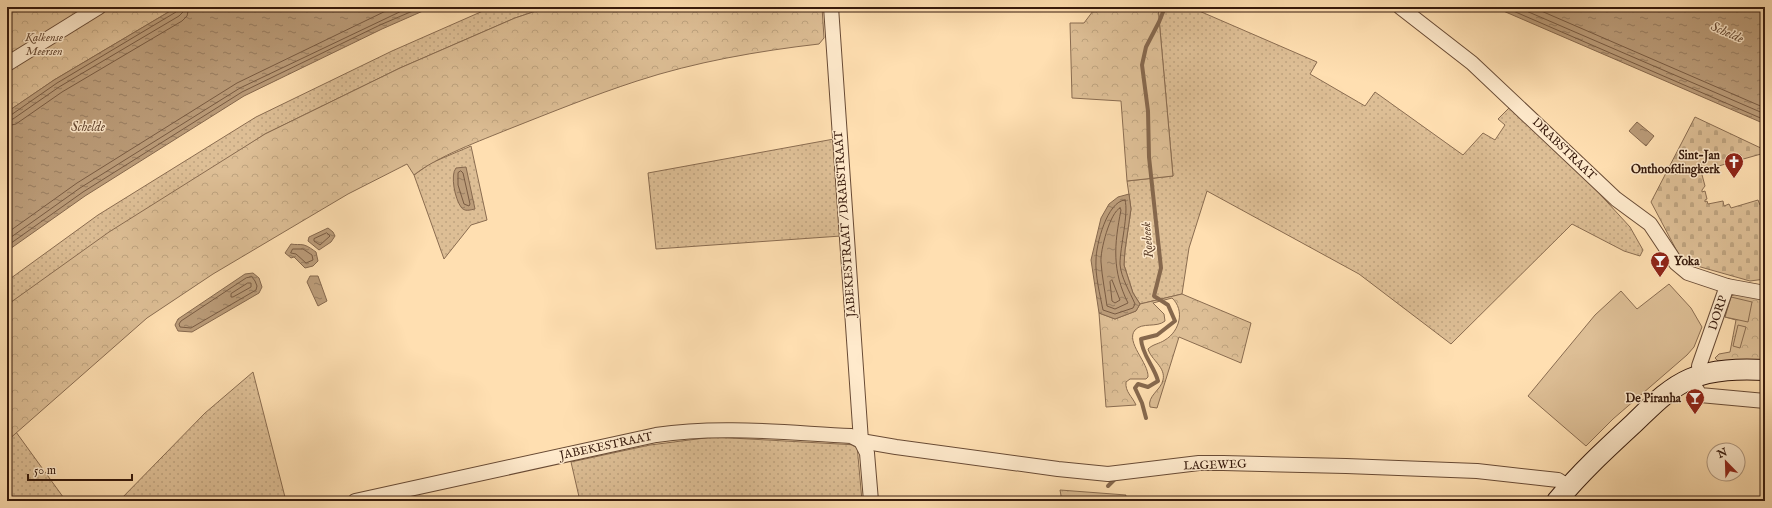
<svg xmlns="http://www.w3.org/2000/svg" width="1772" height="508" viewBox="0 0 1772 508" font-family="'IM FELL English',serif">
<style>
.grass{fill:url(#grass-dots);stroke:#8a6c50}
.forest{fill:url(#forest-crowns);stroke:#8a6c50}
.cemetery{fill:url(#cemetery-stones);stroke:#8a6c50}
.garden{fill:#ddbe95;stroke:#8a6c50}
.water{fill:url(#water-ripples);stroke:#86684d}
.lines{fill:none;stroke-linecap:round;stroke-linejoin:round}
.shore{stroke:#795b42;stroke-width:1}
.stream{stroke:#86684d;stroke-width:4}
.street-casing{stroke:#694b35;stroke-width:16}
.secondary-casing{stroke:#371a0c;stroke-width:22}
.street{stroke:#ffeacc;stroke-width:14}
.secondary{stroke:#ffeacc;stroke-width:20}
.labels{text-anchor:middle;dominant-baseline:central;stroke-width:3;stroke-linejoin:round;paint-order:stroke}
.park-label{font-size:12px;font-style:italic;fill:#694b35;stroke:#ffeacc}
.street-label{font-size:12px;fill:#371a0c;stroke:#ffeacc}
.poi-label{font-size:12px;font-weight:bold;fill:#371a0c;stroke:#ffeacc;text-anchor:end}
.water-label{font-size:13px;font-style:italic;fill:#654832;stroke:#ffeacc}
</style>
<defs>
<pattern id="grass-dots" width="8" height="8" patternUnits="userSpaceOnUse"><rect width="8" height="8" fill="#ddbe95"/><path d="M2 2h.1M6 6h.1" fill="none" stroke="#bea37f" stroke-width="1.8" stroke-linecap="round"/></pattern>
<pattern id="forest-crowns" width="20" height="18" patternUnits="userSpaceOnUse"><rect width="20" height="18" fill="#ddbe95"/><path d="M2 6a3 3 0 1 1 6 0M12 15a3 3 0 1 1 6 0" fill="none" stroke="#bea37f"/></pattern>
<pattern id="cemetery-stones" width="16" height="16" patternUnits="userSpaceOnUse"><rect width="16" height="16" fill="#ddbe95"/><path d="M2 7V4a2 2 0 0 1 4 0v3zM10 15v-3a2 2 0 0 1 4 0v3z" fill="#bea37f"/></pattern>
<pattern id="water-ripples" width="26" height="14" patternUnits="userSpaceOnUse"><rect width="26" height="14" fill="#bb9c79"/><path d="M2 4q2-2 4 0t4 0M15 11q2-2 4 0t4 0" fill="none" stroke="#997e62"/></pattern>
</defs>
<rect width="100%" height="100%" fill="#ffdfb1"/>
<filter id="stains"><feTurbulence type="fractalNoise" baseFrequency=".005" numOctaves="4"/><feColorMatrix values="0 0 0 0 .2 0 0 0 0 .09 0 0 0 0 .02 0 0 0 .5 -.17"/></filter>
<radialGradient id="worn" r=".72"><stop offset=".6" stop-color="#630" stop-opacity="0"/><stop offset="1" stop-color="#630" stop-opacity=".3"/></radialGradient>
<g class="grass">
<path d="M492,7h56l-33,11 -115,50 -135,66 -258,171v-24l91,-66 158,-98 136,-66z"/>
<path d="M1158,7h32l127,55 -7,12 55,32 10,-14 88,63 20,-22 12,7 10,-15 -7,-6 13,-13 86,85 33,36 13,23 -3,6 -16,-5 -52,-27 -121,120 -92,-70 -152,-83 -18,57 -7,46 -42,10 -7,-11 -9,-28 1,-15 6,-41 -4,-28 46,-5z"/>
<path d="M834,139l7,97 -185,13 -8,-76z"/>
<path d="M471,146l16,74 -16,5 -27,34 -30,-84 17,-12z"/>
<path d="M253,372l33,129h-167l86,-88z"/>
<path d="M16,432l50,69h-59v-60z"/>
<path d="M713,437l144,8 5,56h-282l-9,-39 79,-17z"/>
</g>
<g class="forest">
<path d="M7,7h170l-123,73 -47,32z"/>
<path d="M548,7h274l2,31 -5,6c-61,7 -124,18 -182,37 -43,14 -85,31 -128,48 -27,11 -73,28 -95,46l-7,-11 -59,30 -135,80 -66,44 -140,123v-136l102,-73 156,-98 135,-66 115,-50z"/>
<path d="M1096,7h62l15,169 -46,5 -6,-80 -49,-3 -2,-75h14z"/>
<path d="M1739,293l26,7v61h-47l-3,-3 4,-4 11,-2 6,-32 -11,-3 6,-21z"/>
<path d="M1182,294l69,29 -10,40 -62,-26 -22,71 -7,-1c-3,-11 11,-17 13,-27 3,-13 -12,-20 -15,-31 5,-5 11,-5 17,-9 15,-9 20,-30 7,-42l-19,5 11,11 1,7c-8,7 -23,1 -30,9 -10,12 14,33 13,47l-2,2h-16l-4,3c-1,10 6,14 10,23l-30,2 -7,-94 16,6 21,-8 4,-7z"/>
<path d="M1060,490l66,5 -2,6h-62z"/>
</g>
<path class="cemetery" d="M1695,117l70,33v10h-2l-2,-6 -60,17 4,15 -3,4v2l3,-1 2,8 -2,1v2l2,-1 1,3 15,-3 1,5 5,-2 2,4 27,-8 2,5 5,-1v75l-15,2 -60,-17 -11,-9 -28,-53z"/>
<g class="garden">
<path d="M1669,284l22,24 11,19 -8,20 -7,8 -74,64 -27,27 -58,-50 67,-81 26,-24 16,18z"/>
<path d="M1731,297l21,5 -4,20 -23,-5z"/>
<path d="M1738,325l8,2 -6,21 -7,-2z"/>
</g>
<g class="water">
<path d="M177,7h255l-50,22 -138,67 -159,100 -78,55v-139l47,-32z"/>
<path d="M1494,7h271v117z"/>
<path d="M1637,122l17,14 -8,10 -17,-15z"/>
<path d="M466,167l9,42c-5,1 -11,3 -14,-2 -6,-8 -11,-32 -5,-39z"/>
<path d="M1129,194l2,15 -6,41 -1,15 9,28 7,11 -4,7 -21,8 -16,-6 -8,-53 10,-42 8,-14 9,-7z"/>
<path d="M328,228l5,4 2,4 -4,6 -12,8 -11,-9 1,-4z"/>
<path d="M291,244c4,1 9,0 13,1 4,1 9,5 12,7l2,9 -5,5 -8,2 -11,-11 -3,1 -6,-5z"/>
<path d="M253,273l6,5 3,9 -3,6 -67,39 -14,-1 -3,-6 3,-6 67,-45z"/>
<path d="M310,276h8l9,25 -9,5 -11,-24z"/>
</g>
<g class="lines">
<g class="shore">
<path d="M1504,7l261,113"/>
<path d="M1517,7l248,107"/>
<path d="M1532,7l233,101"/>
<path d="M7,115h4l46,-32 119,-71 2,-5"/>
<path d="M7,120l6,-1 46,-32 120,-71 4,-4v-5"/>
<path d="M7,126l9,-2 46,-32 120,-71 5,-5 2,-9"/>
<path d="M461,171l2,2 7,31 -1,2 -5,-2 -6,-19v-12z"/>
<path d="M1125,200c4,13 -5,47 -5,64 1,14 10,28 15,40l-2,4 -18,6 -12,-4c-3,-15 -8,-35 -7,-50 0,-15 11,-59 29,-60z"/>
<path d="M1120,208l1,2c-7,35 -9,61 7,93l-13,6 -8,-3c-2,-15 -5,-29 -6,-44 -1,-11 9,-50 19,-54z"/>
<path d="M7,233l70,-50 160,-100 157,-76"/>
<path d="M327,233l3,3 -10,9 -6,-4v-2z"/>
<path d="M7,240l73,-52 160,-100 170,-81"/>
<path d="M7,246l76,-54 159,-100 138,-67 42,-18"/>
<path d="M293,249h10l9,6 1,5 -7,3 -10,-9 -5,-1z"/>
<path d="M252,277l3,4 2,5 -1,4 -65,38 -11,-1 -1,-3 2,-3 65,-43z"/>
<path d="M1112,280l8,20 -5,3 -3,-2 -2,-19z"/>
<path d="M248,283h3v4l-18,10h-2v-3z"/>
</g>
<g class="stream">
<path d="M1146,418l-4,-15 -7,-15 3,-4 10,3 10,-6c-4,-15 -16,-26 -17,-42l16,-4 18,-14 -7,-16 -14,-9 7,-28 -12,-111 -1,-46 -6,-46 4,-18 13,-25 6,-15"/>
<path d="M1108,486l8,-8"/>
</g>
<defs>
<g id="street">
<path d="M831,7l30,434 6,12 4,48"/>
<path d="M1400,7l72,56 144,136 34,25 26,39 12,10 39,13 38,7"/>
<path d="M7,64l92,-57"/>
<path d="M1702,375l-3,-9 28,-80"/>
<path d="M1690,379l10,16 65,6"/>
<path d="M355,501l301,-66c64,-10 131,-2 195,1l10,5 35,6 162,22 50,5 91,-11h24l123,3 131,5 81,9 11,7"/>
</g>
<path id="secondary" d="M1557,501c23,-28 49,-52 75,-76 18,-17 35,-36 58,-46 23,-10 50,-10 75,-9"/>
</defs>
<use href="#street" class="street-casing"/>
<use href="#secondary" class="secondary-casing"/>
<use href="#street" class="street"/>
<use href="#secondary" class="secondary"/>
</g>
<defs>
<symbol id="church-pin" viewBox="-11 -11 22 30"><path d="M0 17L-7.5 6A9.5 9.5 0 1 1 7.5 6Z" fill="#8f2418" stroke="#ffeacc"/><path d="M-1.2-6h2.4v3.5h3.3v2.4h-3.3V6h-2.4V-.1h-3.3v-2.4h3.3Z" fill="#fff"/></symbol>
<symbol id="bar-pin" viewBox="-11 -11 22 30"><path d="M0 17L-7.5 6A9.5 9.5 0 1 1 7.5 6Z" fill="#8f2418" stroke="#ffeacc"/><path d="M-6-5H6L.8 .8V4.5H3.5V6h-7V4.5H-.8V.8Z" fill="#fff"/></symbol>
</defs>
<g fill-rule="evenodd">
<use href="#church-pin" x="1723" y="151" width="22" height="30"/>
<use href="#bar-pin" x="1649" y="250" width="22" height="30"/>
<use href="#bar-pin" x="1684" y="387" width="22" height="30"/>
</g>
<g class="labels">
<g class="park-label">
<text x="44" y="37">Kalkense<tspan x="44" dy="14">Meersen</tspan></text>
</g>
<g class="street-label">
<text transform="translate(1564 149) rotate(44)">DRABSTRAAT</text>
<text transform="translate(845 224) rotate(-94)">JABEKESTRAAT / DRABSTRAAT</text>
<text transform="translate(1718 313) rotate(-72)">DORP</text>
<text transform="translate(606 446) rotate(-12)">JABEKESTRAAT</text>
<text transform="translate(1215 465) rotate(-2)">LAGEWEG</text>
</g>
<g class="poi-label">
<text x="1720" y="155">Sint-Jan<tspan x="1720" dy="14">Onthoofdingkerk</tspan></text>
<text x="1674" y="261" text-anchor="start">Yoka</text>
<text x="1681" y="398">De Piranha</text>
</g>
<g class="water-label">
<text transform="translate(1727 33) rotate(24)">Schelde</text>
<text x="88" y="127">Schelde</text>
<text transform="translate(1148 240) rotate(-95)">Roebeek</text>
</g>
</g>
<rect width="1772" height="508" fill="none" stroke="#ffdfb1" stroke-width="24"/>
<rect x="8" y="8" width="1756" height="492" fill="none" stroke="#371a0c" stroke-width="2"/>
<rect x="12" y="12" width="1748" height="484" fill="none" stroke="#371a0c"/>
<g transform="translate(1726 462) rotate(337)"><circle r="19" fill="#ffeacc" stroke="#af977f"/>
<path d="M0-3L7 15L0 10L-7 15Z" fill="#8f2418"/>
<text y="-6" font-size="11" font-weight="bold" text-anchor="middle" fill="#371a0c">N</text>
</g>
<path d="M28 474v6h104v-6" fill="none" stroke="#371a0c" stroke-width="2"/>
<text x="34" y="474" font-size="12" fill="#371a0c" stroke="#ffeacc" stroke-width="3" paint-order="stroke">50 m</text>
<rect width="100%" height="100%" filter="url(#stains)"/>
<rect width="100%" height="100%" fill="url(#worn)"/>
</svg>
